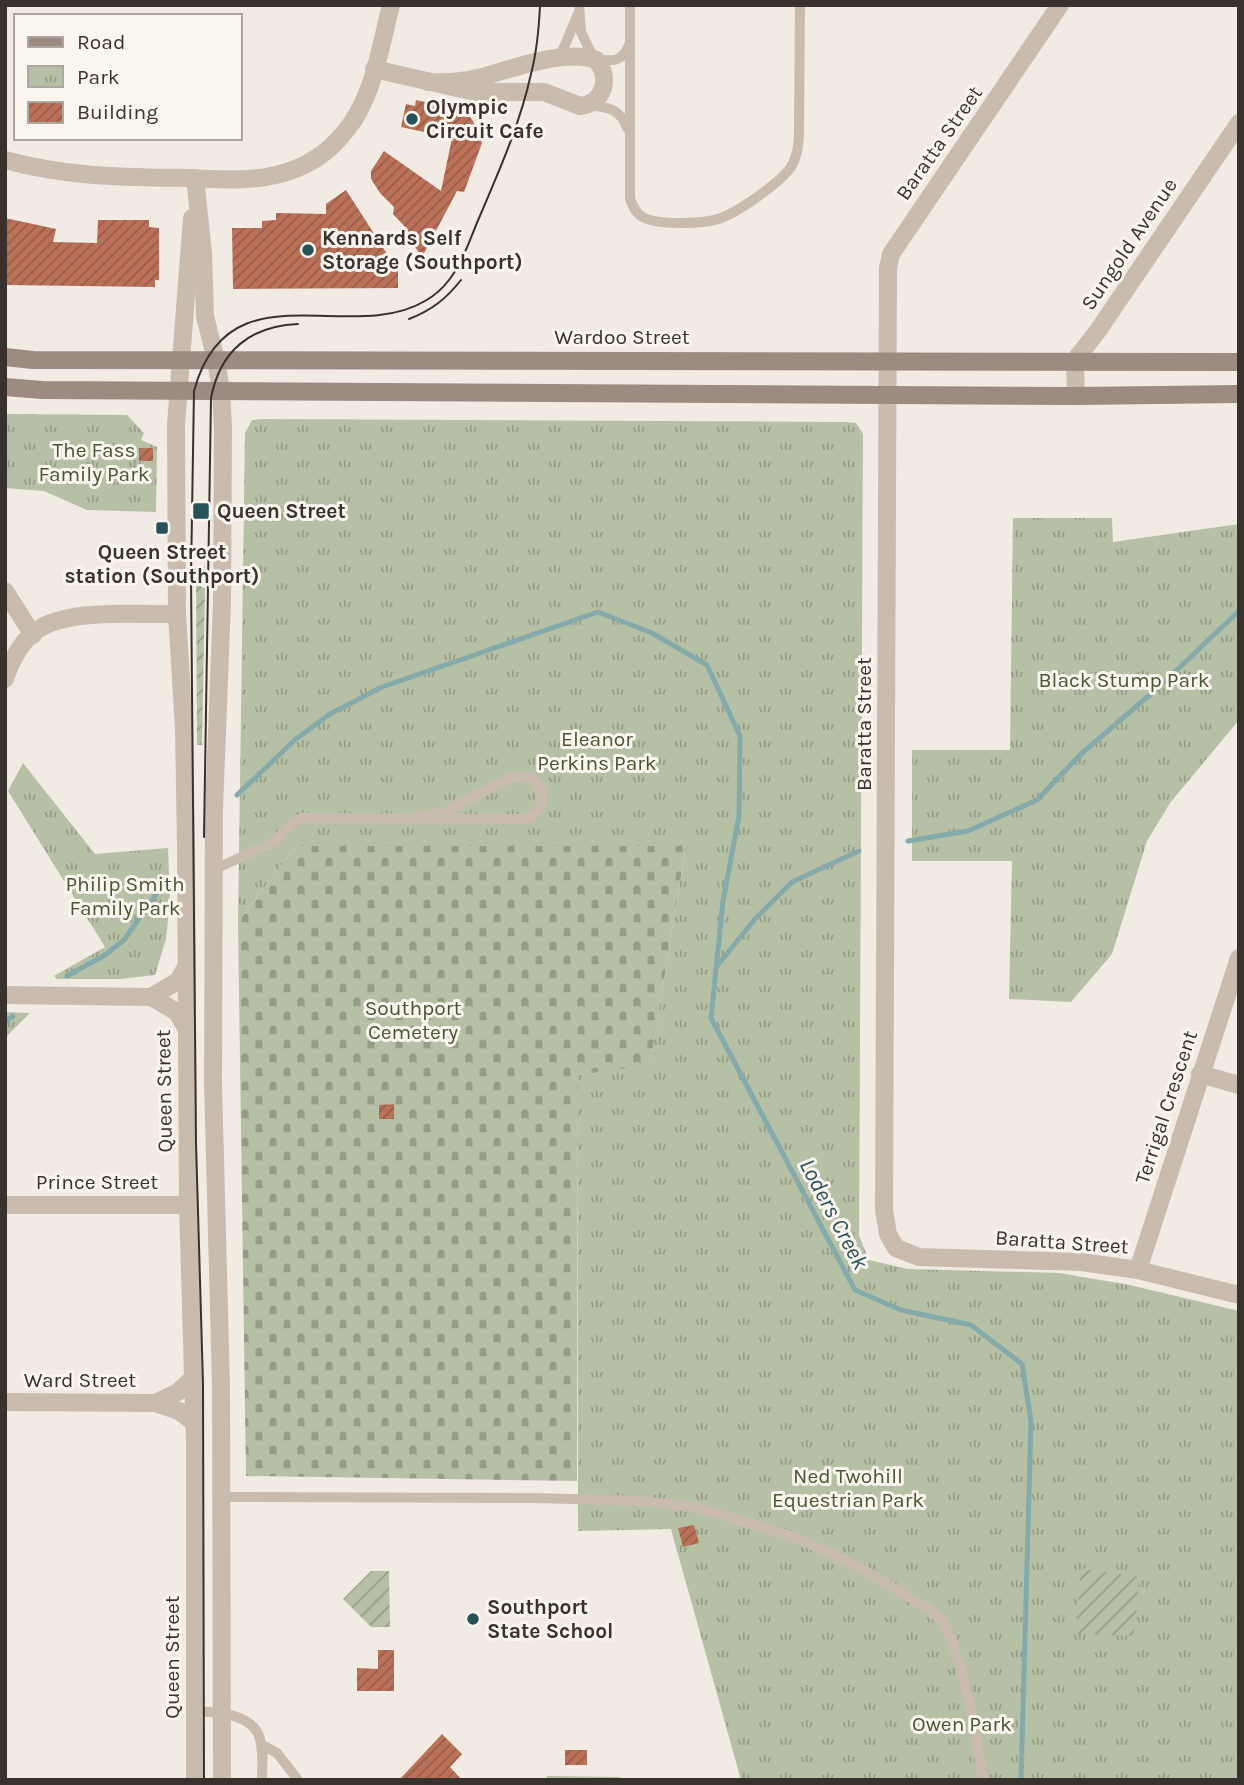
<svg xmlns="http://www.w3.org/2000/svg" width="1244" height="1785" viewBox="0 0 1244 1785" font-family="Karla,sans-serif">
<style>
.grass{fill:#b6c0a4}
.cemetery{fill:url(#cemetery-stones)}
.park{fill:url(#park-tufts)}
.garden{fill:url(#garden-furrows)}
.lines{fill:none;stroke-linecap:round;stroke-linejoin:round}
.stream{stroke:#84aaac;stroke-width:5}
.building{fill:url(#building-hatch)}
.service{stroke:#c9bcaf;stroke-width:10}
.minor{stroke:#c9bcaf;stroke-width:18}
.tertiary{stroke:#c9bcaf;stroke-width:18}
.secondary{stroke:#9d8b81;stroke-width:18}
.tram{stroke:#39312d;stroke-width:2}
.poi-dot{fill:#265357;stroke:#faf5ef;stroke-width:2.5}
.labels{text-anchor:middle;dominant-baseline:central;stroke-width:6;stroke-linejoin:round;paint-order:stroke}
.poi-label{font-size:21px;font-weight:bold;fill:#39312d;stroke:#faf5ef;text-anchor:start}
.street-label{font-size:21px;fill:#39312d;stroke:#faf5ef}
.park-label{font-size:21px;fill:#485533;stroke:#faf5ef}
.water-label{font-size:23px;font-style:italic;fill:#265357;stroke:#faf5ef}
</style>
<defs>
<pattern id="cemetery-stones" width="16" height="16" patternUnits="userSpaceOnUse" patternTransform="scale(1.75)"><rect width="16" height="16" fill="#b6c0a4"/><path d="M2 7V4a2 2 0 0 1 4 0v3zM10 15v-3a2 2 0 0 1 4 0v3z" fill="#959d86"/></pattern>
<pattern id="park-tufts" width="24" height="20" patternUnits="userSpaceOnUse" patternTransform="scale(1.75)"><rect width="24" height="20" fill="#b6c0a4"/><path d="M3 7l-1-3M5 7V3M7 7l1-3M15 17l-1-3M17 17v-4M19 17l1-3" fill="none" stroke="#959d86"/></pattern>
<pattern id="garden-furrows" width="10" height="10" patternUnits="userSpaceOnUse" patternTransform="scale(1.75)"><rect width="10" height="10" fill="#b6c0a4"/><path d="M-1 1l2-2M0 10L10 0M9 11l2-2" fill="none" stroke="#959d86"/></pattern>
<pattern id="building-hatch" width="6" height="6" patternUnits="userSpaceOnUse" patternTransform="scale(1.75)"><rect width="6" height="6" fill="#ba7158"/><path d="M-1 1l2-2M0 6l6-6M5 7l2-2" fill="none" stroke="#985d49"/></pattern>
</defs>
<rect width="100%" height="100%" fill="#f2ebe3"/>
<path class="grass" d="M547,1776l73,1v3h-73z"/>
<path class="cemetery" d="M296,846h390l-36,220 -72,9 -1,406 -331,-5 -8,-554z"/>
<g class="park">
<path d="M5,414l122,1 17,18 -3,7 16,7 -1,65 -69,-2 -43,-19 -39,-3z"/>
<path d="M263,419l583,3 10,1 7,11 -4,802 10,24 39,9 151,4 71,12 109,26v469h-498l-70,-251 -93,2v-456l72,-10 36,-219h-390l-58,76 7,-489 7,-13z"/>
<path d="M1013,518h99l1,24 126,-18v196l-69,83 -23,38 -35,113 -41,48 -62,-3 3,-138h-100v-111h98z"/>
<path d="M23,763l72,91 73,-6 2,53 -4,38 -11,36 -35,4h-63l-3,-3 51,-29 -97,-156z"/>
<path d="M5,1012l25,1 -25,25z"/>
</g>
<g class="garden">
<path d="M196,566h9v16h-4v5l4,1 -3,157h-5z"/>
<path d="M1081,1568l58,9 -5,59 -58,-2z"/>
<path d="M371,1571h18l1,56h-19l-28,-28z"/>
</g>
<g class="lines">
<g class="stream">
<path d="M237,795l59,-56 34,-25 52,-27 216,-75 54,21 55,32 33,71 -1,80 -16,85 -12,117 144,272 46,20 70,15 51,39 9,57 -10,359"/>
<path d="M908,841l60,-10 69,-31 44,-46 79,-68 79,-75"/>
<path d="M717,966l38,-47 37,-37 67,-31"/>
<path d="M67,976l38,-21 19,-15 41,-59"/>
<path d="M5,1022l8,-6"/>
</g>
</g>
<g class="building">
<path d="M416,100l42,9 13,9 7,12 4,13 -18,49 -7,-1 -35,66 -14,-20v-7l-15,-16 1,-7 -14,-14 -9,-14v-8l13,-20 57,40 11,-53 -51,-11 5,-23 9,2z"/>
<path d="M346,190l52,81v17l-165,1 -1,-61h30v-7l14,-1v-7l50,1v-10z"/>
<path d="M5,218l51,11 -3,13 44,1 1,-23h51v7l10,1v52h-4v7l-150,-2z"/>
<rect x="139" y="448" width="14" height="13"/>
<path d="M394,1104v15h-15v-14z"/>
<path d="M694,1525l5,18 -16,4 -5,-19z"/>
<path d="M378,1650h16v41h-37v-23l21,1z"/>
<path d="M442,1734l20,20 -12,13 12,13h-63z"/>
<rect x="565" y="1750" width="22" height="15"/>
</g>
<g class="lines">
<g class="service">
<path d="M579,5l2,27 13,27"/>
<path d="M630,5v194c3,7 5,13 11,17 14,10 65,8 80,2 17,-6 60,-36 70,-51 7,-11 8,-24 8,-37l1,-125"/>
<path d="M559,59l19,-45"/>
<path d="M596,60c16,1 27,2 33,-15"/>
<path d="M590,106c18,0 31,4 37,22"/>
<path d="M213,870l61,-28 20,-20 8,-4 222,1c19,-5 24,-26 9,-40l-8,-3 -15,2 -67,35 -37,6"/>
<path d="M222,1497l313,1 105,3 55,6 100,30 60,28 75,45 12,12 9,16 9,27 13,55 10,60"/>
<path d="M195,1712c20,-1 56,2 64,24 5,13 3,30 3,44"/>
<path d="M262,1745l15,8 21,27"/>
</g>
<g class="minor">
<path d="M1060,5l-169,249 -3,14 -4,942 4,24 8,14 23,9 162,5 57,8 101,25"/>
<path d="M374,69l101,23h69l36,14c23,-2 32,-28 16,-46 -31,-12 -87,10 -118,18 -17,4 -33,5 -50,4"/>
<path d="M5,160c63,17 116,17 180,18 29,1 62,4 91,-3 26,-6 50,-20 67,-41 30,-33 37,-86 48,-129"/>
<path d="M195,178l8,75 2,63 11,44"/>
<path d="M181,360l11,-142"/>
<path d="M1076,396l-1,-36 22,-28 142,-209"/>
<path d="M5,591l28,44"/>
<path d="M5,679c6,-19 19,-43 37,-52 33,-18 97,-12 135,-13"/>
<path d="M5,995l146,2 26,15 9,16"/>
<path d="M151,997l27,-16 8,-14"/>
<path d="M1200,1074l39,11"/>
<path d="M5,1205h183"/>
<path d="M1138,1270l101,-312"/>
<path d="M5,1402l150,1 24,8 16,12"/>
<path d="M155,1403l23,-11 16,-15"/>
</g>
<g class="tertiary">
<path d="M181,360l-5,65 1,189 7,115 2,117 2,359 7,237v338"/>
<path d="M216,360l5,30 2,38 -1,175 -8,206 -1,273 8,304 1,394"/>
</g>
<g class="secondary">
<path d="M5,357l28,3 1206,2"/>
<path d="M5,387l37,3 1034,6 163,-2"/>
</g>
<g class="tram">
<path d="M409,319c23,-9 37,-20 52,-39"/>
<path d="M204,837l7,-439c9,-47 39,-72 87,-74"/>
<path d="M204,1780l-1,-396 -7,-241 -5,-567 3,-185c34,-126 155,-45 231,-90 9,-5 18,-13 24,-21 14,-18 21,-41 30,-62 20,-47 41,-94 52,-144 6,-23 8,-46 9,-69"/>
</g>
</g>
<g class="poi-dot">
<circle cx="412" cy="119" r="7"/>
<circle cx="308" cy="250" r="7"/>
<rect x="192" y="502" width="18" height="18" rx="3.5"/>
<rect x="155" y="521" width="14" height="14" rx="3.5"/>
<circle cx="473" cy="1619" r="7"/>
</g>
<g class="labels">
<g class="poi-label">
<text x="426" y="107">Olympic<tspan x="426" dy="24">Circuit Cafe</tspan></text>
<text x="322" y="238">Kennards Self<tspan x="322" dy="24">Storage (Southport)</tspan></text>
<text x="217" y="511">Queen Street</text>
<text x="162" y="552" text-anchor="middle">Queen Street<tspan x="162" dy="24">station (Southport)</tspan></text>
<text x="487" y="1607">Southport<tspan x="487" dy="24">State School</tspan></text>
</g>
<g class="street-label">
<text transform="translate(939 143) rotate(-55)">Baratta Street</text>
<text transform="translate(1129 244) rotate(-56)">Sungold Avenue</text>
<text x="622" y="337">Wardoo Street</text>
<text transform="translate(864 724) rotate(-90)">Baratta Street</text>
<text transform="translate(164 1091) rotate(-91)">Queen Street</text>
<text transform="translate(1166 1107) rotate(-72)">Terrigal Crescent</text>
<text x="97" y="1182">Prince Street</text>
<text transform="translate(1062 1242) rotate(4)">Baratta Street</text>
<text x="80" y="1380">Ward Street</text>
<text transform="translate(172 1657) rotate(-90)">Queen Street</text>
</g>
<g class="park-label">
<text x="94" y="450">The Fass<tspan x="94" dy="24">Family Park</tspan></text>
<text x="1124" y="680">Black Stump Park</text>
<text x="597" y="739">Eleanor<tspan x="597" dy="24">Perkins Park</tspan></text>
<text x="125" y="884">Philip Smith<tspan x="125" dy="24">Family Park</tspan></text>
<text x="413" y="1008">Southport<tspan x="413" dy="24">Cemetery</tspan></text>
<text x="848" y="1476">Ned Twohill<tspan x="848" dy="24">Equestrian Park</tspan></text>
<text x="962" y="1724">Owen Park</text>
</g>
<g class="water-label">
<text transform="translate(834 1214) rotate(62)">Loders Creek</text>
</g>
</g>
<rect width="1244" height="1785" fill="none" stroke="#39312d" stroke-width="14"/>
<rect x="14" y="14" width="228" height="126" fill="#faf5ef" stroke="#ada7a1" stroke-width="2"/>
<rect x="28" y="37" width="35" height="10" fill="#9d8b81" stroke="#ada7a1" stroke-width="2"/>
<text x="77" y="49" font-size="21" fill="#39312d">Road</text>
<rect x="28" y="66" width="35" height="21" fill="url(#park-tufts)" stroke="#ada7a1" stroke-width="2"/>
<text x="77" y="84" font-size="21" fill="#39312d">Park</text>
<rect x="28" y="102" width="35" height="21" fill="url(#building-hatch)" stroke="#ada7a1" stroke-width="2"/>
<text x="77" y="119" font-size="21" fill="#39312d">Building</text>
</svg>
